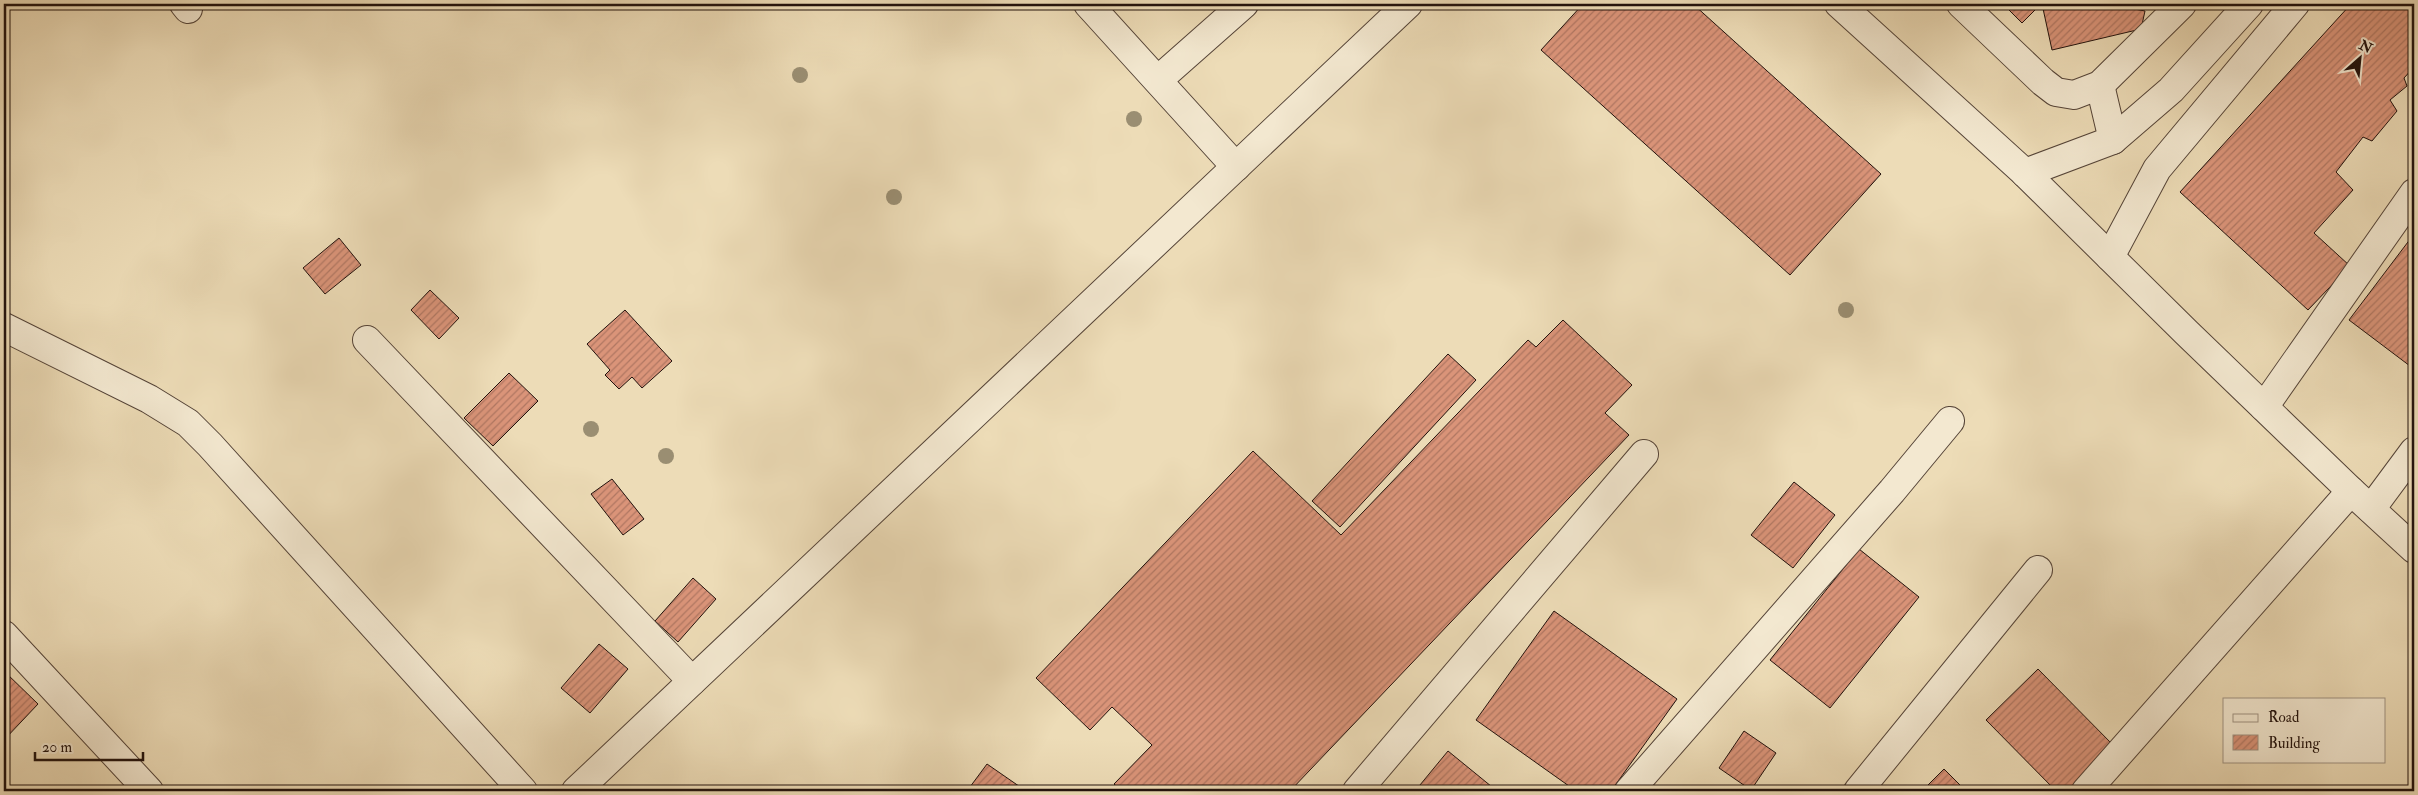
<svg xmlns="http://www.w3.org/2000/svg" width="2418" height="795" viewBox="0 0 2418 795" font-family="'IM FELL Double Pica',serif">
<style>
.building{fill:url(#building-hatch);stroke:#22120d}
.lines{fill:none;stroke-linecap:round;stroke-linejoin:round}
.minor-casing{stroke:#554438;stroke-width:30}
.minor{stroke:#f3e8d0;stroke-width:28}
.tree{fill:#9a8e72}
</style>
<defs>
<pattern id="building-hatch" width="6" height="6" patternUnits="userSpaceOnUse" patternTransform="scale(1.25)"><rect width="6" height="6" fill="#da9479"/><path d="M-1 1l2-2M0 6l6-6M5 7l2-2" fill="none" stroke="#b07762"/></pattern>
</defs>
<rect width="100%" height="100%" fill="#eddcb7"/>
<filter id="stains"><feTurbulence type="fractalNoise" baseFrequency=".004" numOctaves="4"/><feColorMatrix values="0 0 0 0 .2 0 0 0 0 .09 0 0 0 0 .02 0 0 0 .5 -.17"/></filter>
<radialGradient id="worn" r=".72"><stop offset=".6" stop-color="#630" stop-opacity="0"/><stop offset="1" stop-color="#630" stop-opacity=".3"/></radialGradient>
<g class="building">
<path d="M1583,4h110l188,170 -91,101 -249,-225z"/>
<path d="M2003,4h38l-19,19z"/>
<path d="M2042,4h76v2l27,5 -4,18 -89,21z"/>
<path d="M2351,4h56l7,6v57l-10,11 3,8 -17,14 7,11 -25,30 -9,-4 -27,35 17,18 -39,43 36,33 -42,44 -128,-118z"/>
<path d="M2414,234v135l-65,-49z"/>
<path d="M339,238l22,27 -36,29 -22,-26z"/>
<path d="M430,290l29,28 -20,21 -28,-29z"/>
<path d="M625,310l47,51 -30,27 -10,-11 -13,12 -14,-14 5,-5 -23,-26z"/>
<path d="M1563,320l69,65 -27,28 24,22 -339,356h-168l-8,-7 38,-39 -40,-38 -22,23 -54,-52 217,-227 88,84 187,-195 8,7z"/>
<path d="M1448,354l28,26 -136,147 -28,-26z"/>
<path d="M509,373l29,28 -45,45 -29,-28z"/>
<path d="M612,479l32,40 -21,16 -32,-41z"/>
<path d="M1794,482l41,33 -42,53 -42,-33z"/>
<path d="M1859,549l60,48 -89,111 -60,-48z"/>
<path d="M693,578l23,21 -38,43 -23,-21z"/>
<path d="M1554,611l123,88 -66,92h-35l-100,-71z"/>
<path d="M599,644l29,25 -38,44 -29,-25z"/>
<path d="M2038,669l76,77 -47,45h-11l-70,-71z"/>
<path d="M4,671l34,33 -34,36z"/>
<path d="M1744,731l32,22 -25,37 -32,-22z"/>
<path d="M1448,751l49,40h-82z"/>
<path d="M987,764l39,27h-59z"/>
<path d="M1944,769l22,22h-44z"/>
</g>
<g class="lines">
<defs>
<g id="minor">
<path d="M184,4l4,5"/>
<path d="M1088,4l148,163"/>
<path d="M1839,4l186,169 162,160 164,158 63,58"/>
<path d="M1961,4l82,78 13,10 18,3 26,-10 82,-81"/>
<path d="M1158,80l86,-76"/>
<path d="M2100,85l13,55"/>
<path d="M2025,173l88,-33 58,-50 78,-86"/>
<path d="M2110,257l47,-88 138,-165"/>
<path d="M4,327l145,72 39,24 22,22 313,346"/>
<path d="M367,340l325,341"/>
<path d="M2264,407l150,-214"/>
<path d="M2371,509l43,-58"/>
<path d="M4,635l145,156"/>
<path d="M576,791l832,-787"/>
<path d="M1357,791l287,-337"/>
<path d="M1629,791l263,-300 58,-70"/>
<path d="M1858,791l180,-221"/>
<path d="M2086,791l265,-300"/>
</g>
</defs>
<use href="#minor" class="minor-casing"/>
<use href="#minor" class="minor"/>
</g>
<g class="tree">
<circle cx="800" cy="75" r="8"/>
<circle cx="1134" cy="119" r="8"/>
<circle cx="894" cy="197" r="8"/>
<circle cx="1846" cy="310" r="8"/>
<circle cx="591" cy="429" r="8"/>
<circle cx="666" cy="456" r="8"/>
</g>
<rect width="2418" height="795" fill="none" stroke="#eddcb7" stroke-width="20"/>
<rect x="5" y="5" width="2408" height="785" fill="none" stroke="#22120d" stroke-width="2.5"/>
<rect x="10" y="10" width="2398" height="775" fill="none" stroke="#22120d"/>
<rect x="2223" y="698" width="162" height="65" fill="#f3e8d0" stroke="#9f9282"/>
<rect x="2233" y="714" width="25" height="8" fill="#f3e8d0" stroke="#9f9282"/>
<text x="2268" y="722" font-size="15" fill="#22120d">Road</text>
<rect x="2233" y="735" width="25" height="15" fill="url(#building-hatch)" stroke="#9f9282"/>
<text x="2268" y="748" font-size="15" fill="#22120d">Building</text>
<g transform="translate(2360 58) rotate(27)" stroke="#f3e8d0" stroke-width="4" paint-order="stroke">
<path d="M0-4L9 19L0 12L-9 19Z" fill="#22120d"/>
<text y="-8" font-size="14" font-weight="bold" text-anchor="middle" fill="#22120d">N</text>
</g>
<path d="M35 752v8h108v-8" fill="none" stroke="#22120d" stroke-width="2.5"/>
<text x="42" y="752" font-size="15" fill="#22120d" stroke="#f3e8d0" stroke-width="4" paint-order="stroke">20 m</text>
<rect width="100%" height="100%" filter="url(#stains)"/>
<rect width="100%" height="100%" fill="url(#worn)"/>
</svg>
